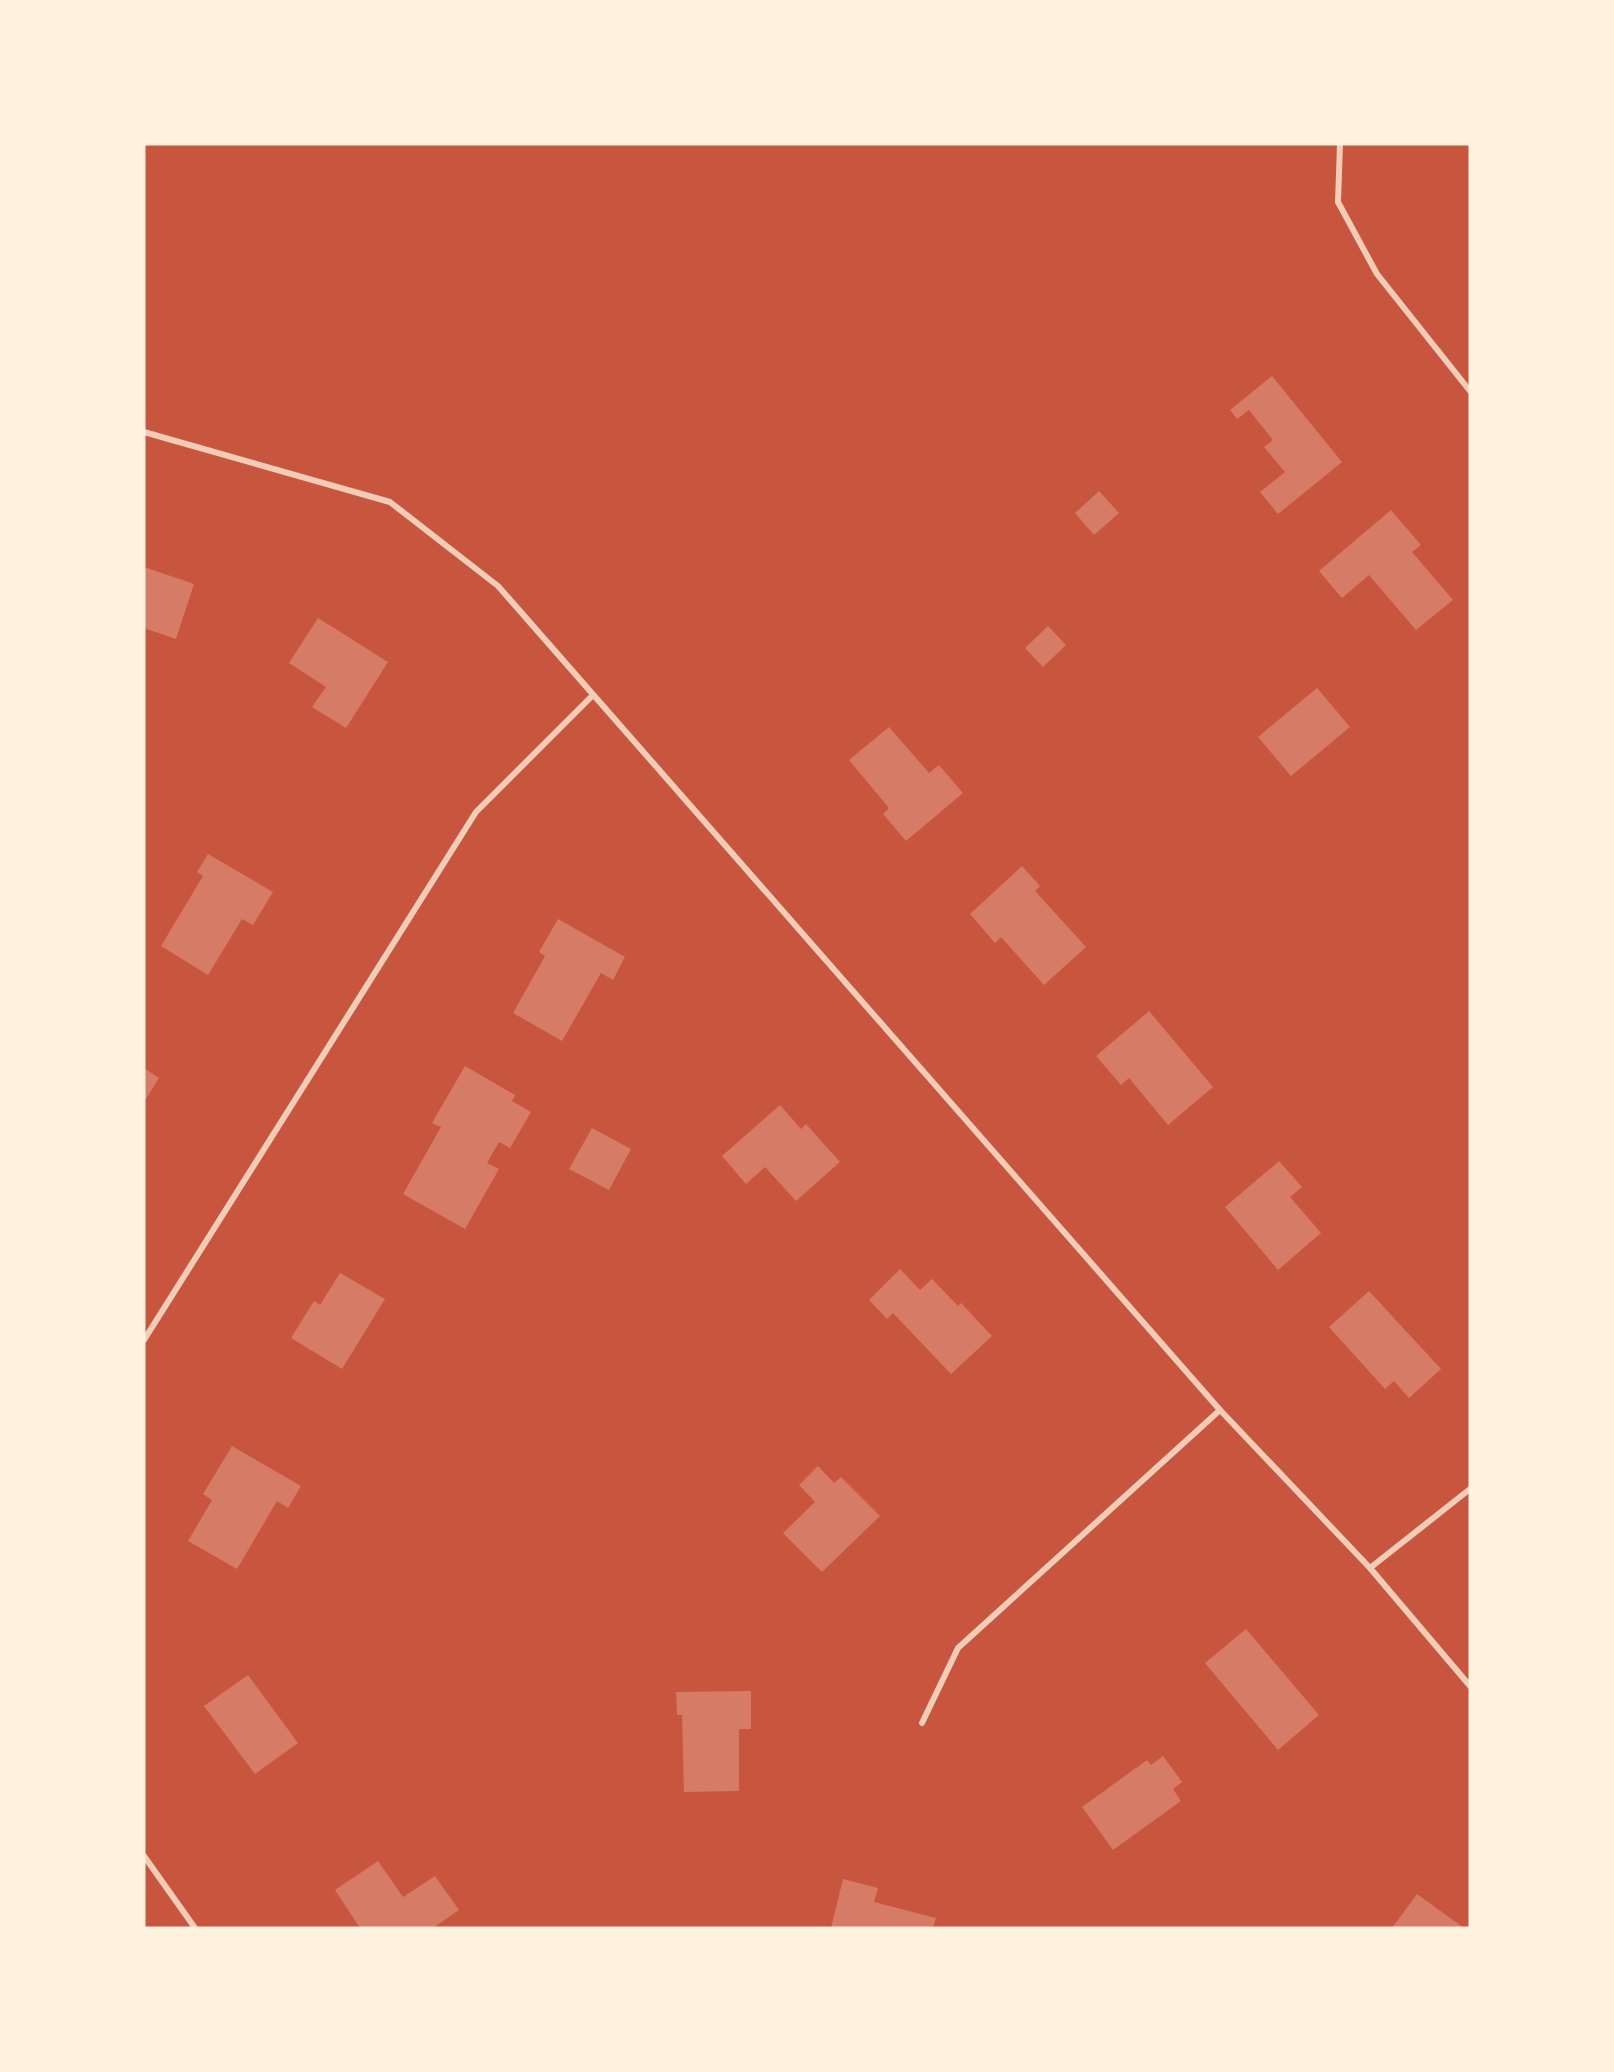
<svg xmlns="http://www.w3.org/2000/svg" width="1614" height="2072" viewBox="0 0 1614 2072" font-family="Jost,sans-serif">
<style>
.building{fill:#d67c66}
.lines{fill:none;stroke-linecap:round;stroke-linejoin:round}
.minor{stroke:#f1ccb7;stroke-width:6}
</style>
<rect width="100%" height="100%" fill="#c8553d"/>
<g class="building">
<path d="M1272,376l70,86 -64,52 -18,-22 25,-20 -21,-25 9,-7 -24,-30 -12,9 -7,-9z"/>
<path d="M1099,491l20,22 -25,22 -19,-22z"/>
<path d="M1391,510l30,35 -9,7 41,48 -37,30 -47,-55 -27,23 -23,-27z"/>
<path d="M144,567l50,17 -18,55 -32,-11z"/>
<path d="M318,618l70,44 -42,66 -34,-21 14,-20 -37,-24z"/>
<path d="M1048,626l18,19 -23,22 -18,-19z"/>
<path d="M1317,688l33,39 -59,49 -33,-39z"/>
<path d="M889,727l40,46 10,-8 24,28 -57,48 -23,-27 6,-6 -40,-48z"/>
<path d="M208,854l65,38 -20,33 -11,-6 -34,56 -47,-29 42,-70 -6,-4z"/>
<path d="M1022,866l18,20 -5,5 51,56 -42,38 -43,-48 -6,6 -25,-29z"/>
<path d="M558,919l67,38 -12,23 -12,-7 -39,68 -49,-28 32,-57 -6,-4z"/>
<path d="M1149,1011l64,76 -45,38 -39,-47 -8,7 -25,-29z"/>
<path d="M465,1066l50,29 -3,6 19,11 -21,36 -11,-6 -12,21 12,6 -34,60 -62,-35 38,-67 -9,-4z"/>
<path d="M144,1068l15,10 -15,24z"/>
<path d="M780,1105l21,24 5,-5 34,38 -44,39 -31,-34 -19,17 -24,-28z"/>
<path d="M592,1128l39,21 -22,41 -40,-21z"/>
<path d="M1279,1161l23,26 -12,10 31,36 -43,37 -53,-63z"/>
<path d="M900,1269l20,21 12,-11 26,27 3,-3 31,33 -41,38 -58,-61 -6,6 -18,-19z"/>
<path d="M340,1273l45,26 -43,70 -51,-31 23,-37 6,4z"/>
<path d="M1369,1291l72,78 -32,29 -15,-17 -9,8 -56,-62z"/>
<path d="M232,1446l69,40 -13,22 -11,-7 -40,68 -49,-28 24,-41 -9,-6z"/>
<path d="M818,1466l16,17 7,-6 39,39 -58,56 -39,-39 32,-31 -16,-17z"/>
<path d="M1246,1629l73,86 -41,35 -73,-87z"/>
<path d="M248,1675l50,68 -43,31 -51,-68z"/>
<path d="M751,1691v38h-12v62l-55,1 -2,-77h-5l-1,-23z"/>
<path d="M1163,1756l19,26 -9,7 8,12 -68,49 -31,-43 65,-47 4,5z"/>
<path d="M378,1861l25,36 32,-21 24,34 -26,18h-73l-25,-38z"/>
<path d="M843,1879l35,9 -4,14 62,16 -3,10h-102z"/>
<path d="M1417,1894l47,34h-72z"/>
</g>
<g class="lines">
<g class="minor">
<path d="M1340,144l-2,58 39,72 93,117"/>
<path d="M144,432l246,70 108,84 722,824 150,158 100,118"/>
<path d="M144,1340l332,-528 117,-117"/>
<path d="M1370,1568l100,-79"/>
<path d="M922,1723l36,-75 262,-238"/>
<path d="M144,1856l51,72"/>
</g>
</g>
<rect width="1614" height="2072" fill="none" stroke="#fff3e0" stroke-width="291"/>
</svg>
